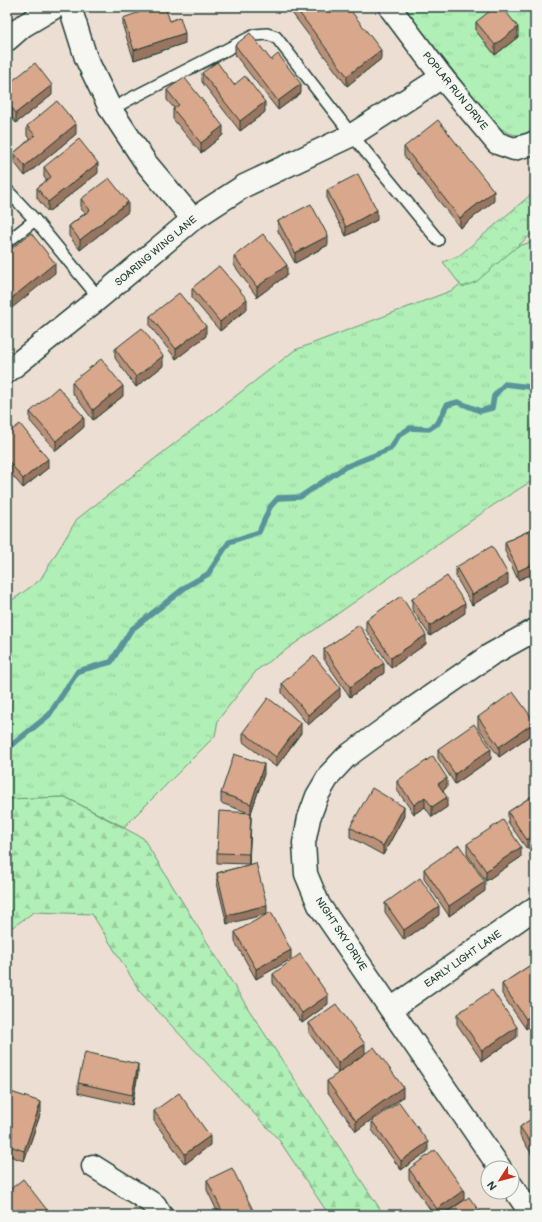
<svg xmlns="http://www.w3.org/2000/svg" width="542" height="1222" viewBox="0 0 542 1222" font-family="'Balsamiq Sans',sans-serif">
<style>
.grass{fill:url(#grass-tufts);stroke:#689675}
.forest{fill:url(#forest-firs);stroke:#689675}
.park{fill:url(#park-crowns);stroke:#689675}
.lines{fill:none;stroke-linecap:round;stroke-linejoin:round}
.stream{stroke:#5a949b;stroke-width:5.5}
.service-casing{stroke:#1f3d34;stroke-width:14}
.minor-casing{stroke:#1f3d34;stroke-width:25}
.tertiary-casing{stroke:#1f3d34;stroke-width:25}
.service{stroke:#f6f6f2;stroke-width:11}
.minor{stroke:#f6f6f2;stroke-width:22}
.tertiary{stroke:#f6f6f2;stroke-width:22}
.wall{fill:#bb9078;stroke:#1f3d34}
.shaded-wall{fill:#987561;stroke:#1f3d34}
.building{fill:#d9a78b;stroke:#1f3d34}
.labels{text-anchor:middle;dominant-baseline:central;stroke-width:3.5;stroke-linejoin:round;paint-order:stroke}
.street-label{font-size:10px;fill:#1f3d34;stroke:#f6f6f2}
</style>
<defs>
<pattern id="grass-tufts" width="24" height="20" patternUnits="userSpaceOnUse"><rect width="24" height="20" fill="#b0efb6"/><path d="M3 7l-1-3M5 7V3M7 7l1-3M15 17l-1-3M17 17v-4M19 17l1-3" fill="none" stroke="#97ce9d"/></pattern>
<pattern id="forest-firs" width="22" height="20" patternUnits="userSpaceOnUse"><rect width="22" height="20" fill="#b0efb6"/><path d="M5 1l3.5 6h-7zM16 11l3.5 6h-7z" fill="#97ce9d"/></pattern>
<pattern id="park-crowns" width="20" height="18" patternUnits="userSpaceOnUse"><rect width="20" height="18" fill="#b0efb6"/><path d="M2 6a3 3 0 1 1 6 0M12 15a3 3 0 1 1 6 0" fill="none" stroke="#97ce9d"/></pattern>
</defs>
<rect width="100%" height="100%" fill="#edded3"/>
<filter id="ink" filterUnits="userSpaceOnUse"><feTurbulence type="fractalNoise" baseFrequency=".025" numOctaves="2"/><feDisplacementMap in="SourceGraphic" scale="8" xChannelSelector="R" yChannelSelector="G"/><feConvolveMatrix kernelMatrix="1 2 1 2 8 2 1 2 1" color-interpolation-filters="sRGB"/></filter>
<g filter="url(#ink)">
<g class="grass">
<path d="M403,7h132v125c-18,5 -24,4 -39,-7z"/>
<path d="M535,241v238l-40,25 -238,166 -39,50 -3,16 -91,91 -59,-30 -58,2v-195l33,-24 37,-61 218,-169 158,-60 45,-38z"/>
</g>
<path class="forest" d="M65,797l78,41 106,172 135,205h-55l-50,-75 -138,-147 -49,-79 -58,-2 -27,19v-132z"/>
<path class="park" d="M535,191v40l-59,51 -14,5 -19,-25 17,-7z"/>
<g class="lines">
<path class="stream" d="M7,749l42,-34 29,-44 33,-9 20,-32 56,-44 21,-12 21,-32 30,-10 11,-25 8,-9 22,-1 45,-30 45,-18 9,-14 11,-7 19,1 9,-6 9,-18 11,-3 22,9 12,-3 2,-12 11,-12 25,3h5"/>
<defs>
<g id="service">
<path d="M111,110l17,-10 127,-65 12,-1 9,3 76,98 86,105"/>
<path d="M7,190l28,30 64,78"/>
<path d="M7,242l28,-22"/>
</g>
<g id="minor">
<path d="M70,7l16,51 25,52 35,53 47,56"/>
<path d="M7,40l16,-14 32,-19"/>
<path d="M7,372l92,-74 94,-79 51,-33 108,-51 90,-58"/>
<path d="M391,1009l144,-101"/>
<path d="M93,1166l62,39 6,10"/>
<path d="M500,1168l-181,-263 -13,-31 -2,-31 5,-25 8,-22 13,-22 16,-17 59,-43 85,-59 45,-25"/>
<path d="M512,1186l20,29"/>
</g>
<path id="tertiary" d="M391,7v2l51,68 55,66 17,6 17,-5 4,-2"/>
</defs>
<use href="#service" class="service-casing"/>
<use href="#minor" class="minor-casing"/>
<use href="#tertiary" class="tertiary-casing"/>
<use href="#service" class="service"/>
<use href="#minor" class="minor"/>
<use href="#tertiary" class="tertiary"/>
</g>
<g class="wall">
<path d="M292,7h56l33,52 -34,27 -55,-73z"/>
<path d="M123,18l47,3 15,22 -51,17 -11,-33z"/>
<path d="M476,22l42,15 -23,18 -19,-24z"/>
<path d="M235,45l36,15 30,33 -23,17 -43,-55z"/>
<path d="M202,73l32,12 31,27 -25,19 -38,-49z"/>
<path d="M7,85l45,10 -36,28 -4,-5 -5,4z"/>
<path d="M167,90l56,45 -22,18 -28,-34v-10l1,-1 -7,-8z"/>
<path d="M27,126l49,8 -51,42 -11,-14v-9l16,-14 -3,-3z"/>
<path d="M404,147l90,54 -34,27 -56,-72z"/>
<path d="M44,167l54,6 -50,39 -11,-14v-10l10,-7 -3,-4z"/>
<path d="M327,190l50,30 -31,16 -19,-36z"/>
<path d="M81,199l47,13 -48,38 -11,-14v-10l16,-13 -4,-4z"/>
<path d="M278,221l50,24 -33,18 -17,-32z"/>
<path d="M234,256l53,19 -30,22 -23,-32z"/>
<path d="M192,288l55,21 -27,22 -28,-33z"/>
<path d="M150,316l56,20 -30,23 -26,-33z"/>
<path d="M115,349l48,17 -27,21 -21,-29z"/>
<path d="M72,382l51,14 -30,24 -21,-28z"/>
<path d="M30,412l54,15 -28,24 -26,-30z"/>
<path d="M7,434l41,34 -25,20 -16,-19z"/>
<path d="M535,528v45l-17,7 -13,-29v-9z"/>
<path d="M456,567l52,17 -36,21 -16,-28z"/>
<path d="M412,599l53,14 -35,23 -18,-27z"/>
<path d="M366,620l60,24 -35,24 -25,-38z"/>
<path d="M324,649l60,24 -34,24 -26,-38z"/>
<path d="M533,675h2v16l-2,-6z"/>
<path d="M282,683l58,14 -32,28 -26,-32z"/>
<path d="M478,717l57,15 -36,25 -21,-30z"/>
<path d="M243,732l58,1 -25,34 -33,-25z"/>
<path d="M438,749l53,10 -36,25 -17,-26z"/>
<path d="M264,774l-13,39 -2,51 -32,-1v-10l32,-40 -28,-10v-10z"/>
<path d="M397,781l50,6 -4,4 4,16 -15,10 -7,-10 -11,7 -17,-24z"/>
<path d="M535,794v50l-8,5 -19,-27v-10z"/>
<path d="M404,816l-21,39 -33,-18v-10z"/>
<path d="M467,844l54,13 -35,24 -19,-27z"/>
<path d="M256,863l-29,61 -10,-41v-10z"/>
<path d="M424,869l61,22 -36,25 -25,-37z"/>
<path d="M385,903l54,12 -35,25 -19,-28z"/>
<path d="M235,932l56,27 -35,20 -21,-37z"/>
<path d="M535,962l-9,67 -24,-35v-10z"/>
<path d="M273,974l55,30 -26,19 -29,-40z"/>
<path d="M457,1014l60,23 -35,24 -25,-37z"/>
<path d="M309,1023l56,31 -27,19 -29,-40z"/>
<path d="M138,1074l-6,31 -54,-12v-10z"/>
<path d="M327,1081l76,16 -47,34 -29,-40z"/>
<path d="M7,1103l34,9 -17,49 -17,-6z"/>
<path d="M154,1111l56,34 -25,19 -31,-43z"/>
<path d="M535,1116v43l-15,-23v-9z"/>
<path d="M372,1121l56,30 -27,19 -29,-40z"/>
<path d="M409,1169l55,31 -22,15h-8l-25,-36z"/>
<path d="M207,1180l48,35h-36l-12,-25z"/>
<path d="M7,1192l44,23h-44z"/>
</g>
<g class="shaded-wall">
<path d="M518,27v10l-23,18v-10z"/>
<path d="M185,33v10l-51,17v-10z"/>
<path d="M381,50v9l-34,27v-10z"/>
<path d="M301,84v9l-23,17v-9z"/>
<path d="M52,85v10l-36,28v-10z"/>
<path d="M265,102v10l-25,19v-10z"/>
<path d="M12,108v10l-5,4v-10z"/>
<path d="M76,124v10l-51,42v-10z"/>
<path d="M223,126v9l-22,18v-10z"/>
<path d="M98,163v10l-50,39v-10z"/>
<path d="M494,191v10l-34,27v-10z"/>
<path d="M128,202v10l-48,38v-10z"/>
<path d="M377,210v10l-31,16v-9z"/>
<path d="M328,236v9l-33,18v-10z"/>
<path d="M55,263v10l-48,39v-10z"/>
<path d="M287,265v10l-30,22v-10z"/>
<path d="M247,299v10l-27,22v-9z"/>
<path d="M206,326v10l-30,23v-10z"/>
<path d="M163,356v10l-27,21v-10z"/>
<path d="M123,386v10l-30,24v-10z"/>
<path d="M84,417v10l-28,24v-10z"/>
<path d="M48,459v9l-25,20v-9z"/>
<path d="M535,563v10l-17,7v-9z"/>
<path d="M508,574v10l-36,21v-10z"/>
<path d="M465,603v10l-35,23v-10z"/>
<path d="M426,635v9l-35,24v-10z"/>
<path d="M384,663v10l-34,24v-10z"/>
<path d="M340,688v9l-32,28v-10z"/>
<path d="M535,722v10l-36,25v-10z"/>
<path d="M301,723v10l-25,34v-10z"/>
<path d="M491,749v10l-36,25v-10z"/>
<path d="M264,764v10l-13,39v-9z"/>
<path d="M447,778v9l-9,7v-10z"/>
<path d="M425,797v10l-11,7v-9z"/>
<path d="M447,797v10l-15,10v-10z"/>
<path d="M404,807v9l-21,39v-9z"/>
<path d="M251,813v10l-2,41v-10z"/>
<path d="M535,834v10l-8,5v-9z"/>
<path d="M521,847v10l-35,24v-10z"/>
<path d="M485,882v9l-36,25v-10z"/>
<path d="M267,905v9l-40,10v-9z"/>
<path d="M439,906v9l-35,25v-10z"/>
<path d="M291,950v9l-35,20v-10z"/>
<path d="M328,995v9l-26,19v-10z"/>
<path d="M535,1013v10l-9,6v-10z"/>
<path d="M517,1027v10l-35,24v-10z"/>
<path d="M365,1044v10l-27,19v-10z"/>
<path d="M138,1064v10l-6,31v-10z"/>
<path d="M403,1087v10l-47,34v-10z"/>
<path d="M41,1102v10l-17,49v-10z"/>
<path d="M210,1136v9l-25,19v-10z"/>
<path d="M428,1142v9l-27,19v-9z"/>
<path d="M464,1190v10l-22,15h-5v-6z"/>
</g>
<g class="building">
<path d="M154,7h11l5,14 10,-4 5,16 -51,17 -11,-32z"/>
<path d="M295,7h53l33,43 -34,26z"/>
<path d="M495,7h7l16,20 -23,18 -19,-23z"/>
<path d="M250,33l21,27 7,-6 23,30 -23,17 -43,-56z"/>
<path d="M217,62l17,23 11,-9 20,26 -25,19 -38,-48z"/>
<path d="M35,63l17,22 -36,28 -4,-5 -5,4v-27z"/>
<path d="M184,77l39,49 -22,17 -28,-34 6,-4 -12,-15z"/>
<path d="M57,101l19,23 -51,42 -11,-13 21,-18 -8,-9z"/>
<path d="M438,120l56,71 -34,27 -56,-71z"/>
<path d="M79,139l19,24 -50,39 -11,-14 14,-11 -7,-10z"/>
<path d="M358,174l19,36 -31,17 -19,-37z"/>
<path d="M109,178l19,24 -48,38 -11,-14 21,-16 -9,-11z"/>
<path d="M311,204l17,32 -33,17 -17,-32z"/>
<path d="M31,233l24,30 -48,39v-50z"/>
<path d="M263,234l24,31 -30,22 -23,-31z"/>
<path d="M219,266l28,33 -27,23 -28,-34z"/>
<path d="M179,293l27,33 -30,23 -26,-33z"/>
<path d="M142,328l21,28 -27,21 -21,-28z"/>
<path d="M101,359l22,27 -30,24 -21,-28z"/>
<path d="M58,387l26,30 -28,24 -26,-29z"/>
<path d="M20,424l28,35 -25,20 -16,-20v-25z"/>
<path d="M535,528v35l-17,8 -13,-29z"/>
<path d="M492,546l16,28 -36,21 -16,-28z"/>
<path d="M447,576l18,27 -35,23 -18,-27z"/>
<path d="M401,596l25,39 -35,23 -25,-38z"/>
<path d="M359,625l25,38 -34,24 -26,-38z"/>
<path d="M314,656l26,32 -32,27 -26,-32z"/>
<path d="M533,675h2v7z"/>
<path d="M513,692l22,30 -36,25 -21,-30z"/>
<path d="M268,698l33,25 -25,34 -33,-25z"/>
<path d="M474,724l17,25 -36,25 -17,-25z"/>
<path d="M234,754l30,10 -13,40 -30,-11z"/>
<path d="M433,756l14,22 -9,6 9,13 -15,10 -7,-10 -11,8 -17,-24z"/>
<path d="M372,788l32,19 -21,39 -33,-19z"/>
<path d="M535,794v40l-8,6 -19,-28z"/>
<path d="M219,811l32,2 -2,41 -32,-1z"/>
<path d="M503,820l18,27 -35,24 -19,-27z"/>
<path d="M459,845l26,37 -36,24 -25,-37z"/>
<path d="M256,863l11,42 -40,10 -10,-42z"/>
<path d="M420,878l19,28 -35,24 -19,-27z"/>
<path d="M271,912l20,38 -35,19 -21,-37z"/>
<path d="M300,954l28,41 -26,18 -29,-39z"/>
<path d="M535,962v51l-9,6 -24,-35z"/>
<path d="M492,990l25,37 -35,24 -25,-37z"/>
<path d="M336,1004l29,40 -27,19 -29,-40z"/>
<path d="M374,1047l29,40 -47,34 -29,-40z"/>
<path d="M85,1052l53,12 -6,31 -54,-12z"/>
<path d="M11,1092l30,10 -17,49 -17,-6v-42z"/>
<path d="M179,1093l31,43 -25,18 -31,-43z"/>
<path d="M399,1102l29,40 -27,19 -29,-40z"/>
<path d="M535,1116v33l-15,-22z"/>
<path d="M435,1150l29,40 -27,19 -28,-40z"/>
<path d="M232,1168l23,46 -2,1h-29l-17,-35z"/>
<path d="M23,1179l28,36h-40l-4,-5v-18z"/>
<path d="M469,1197l13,18h-39z"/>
</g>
</g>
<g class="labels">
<g class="street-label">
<text transform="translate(455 91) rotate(51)">POPLAR RUN DRIVE</text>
<text transform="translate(156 251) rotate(-40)">SOARING WING LANE</text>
<text transform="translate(341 934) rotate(57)">NIGHT SKY DRIVE</text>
<text transform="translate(463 959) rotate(-35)">EARLY LIGHT LANE</text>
</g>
</g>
<rect width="542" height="1222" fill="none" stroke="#f6f6f2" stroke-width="24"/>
<rect x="12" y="12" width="518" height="1198" fill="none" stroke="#1f3d34" stroke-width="1.5" filter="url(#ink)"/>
<g transform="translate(500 1180) rotate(234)"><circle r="19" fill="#f6f6f2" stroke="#a0aca6"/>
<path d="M0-3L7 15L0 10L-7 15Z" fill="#c8321e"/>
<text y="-6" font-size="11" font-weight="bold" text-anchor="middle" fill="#1f3d34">N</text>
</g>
</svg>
